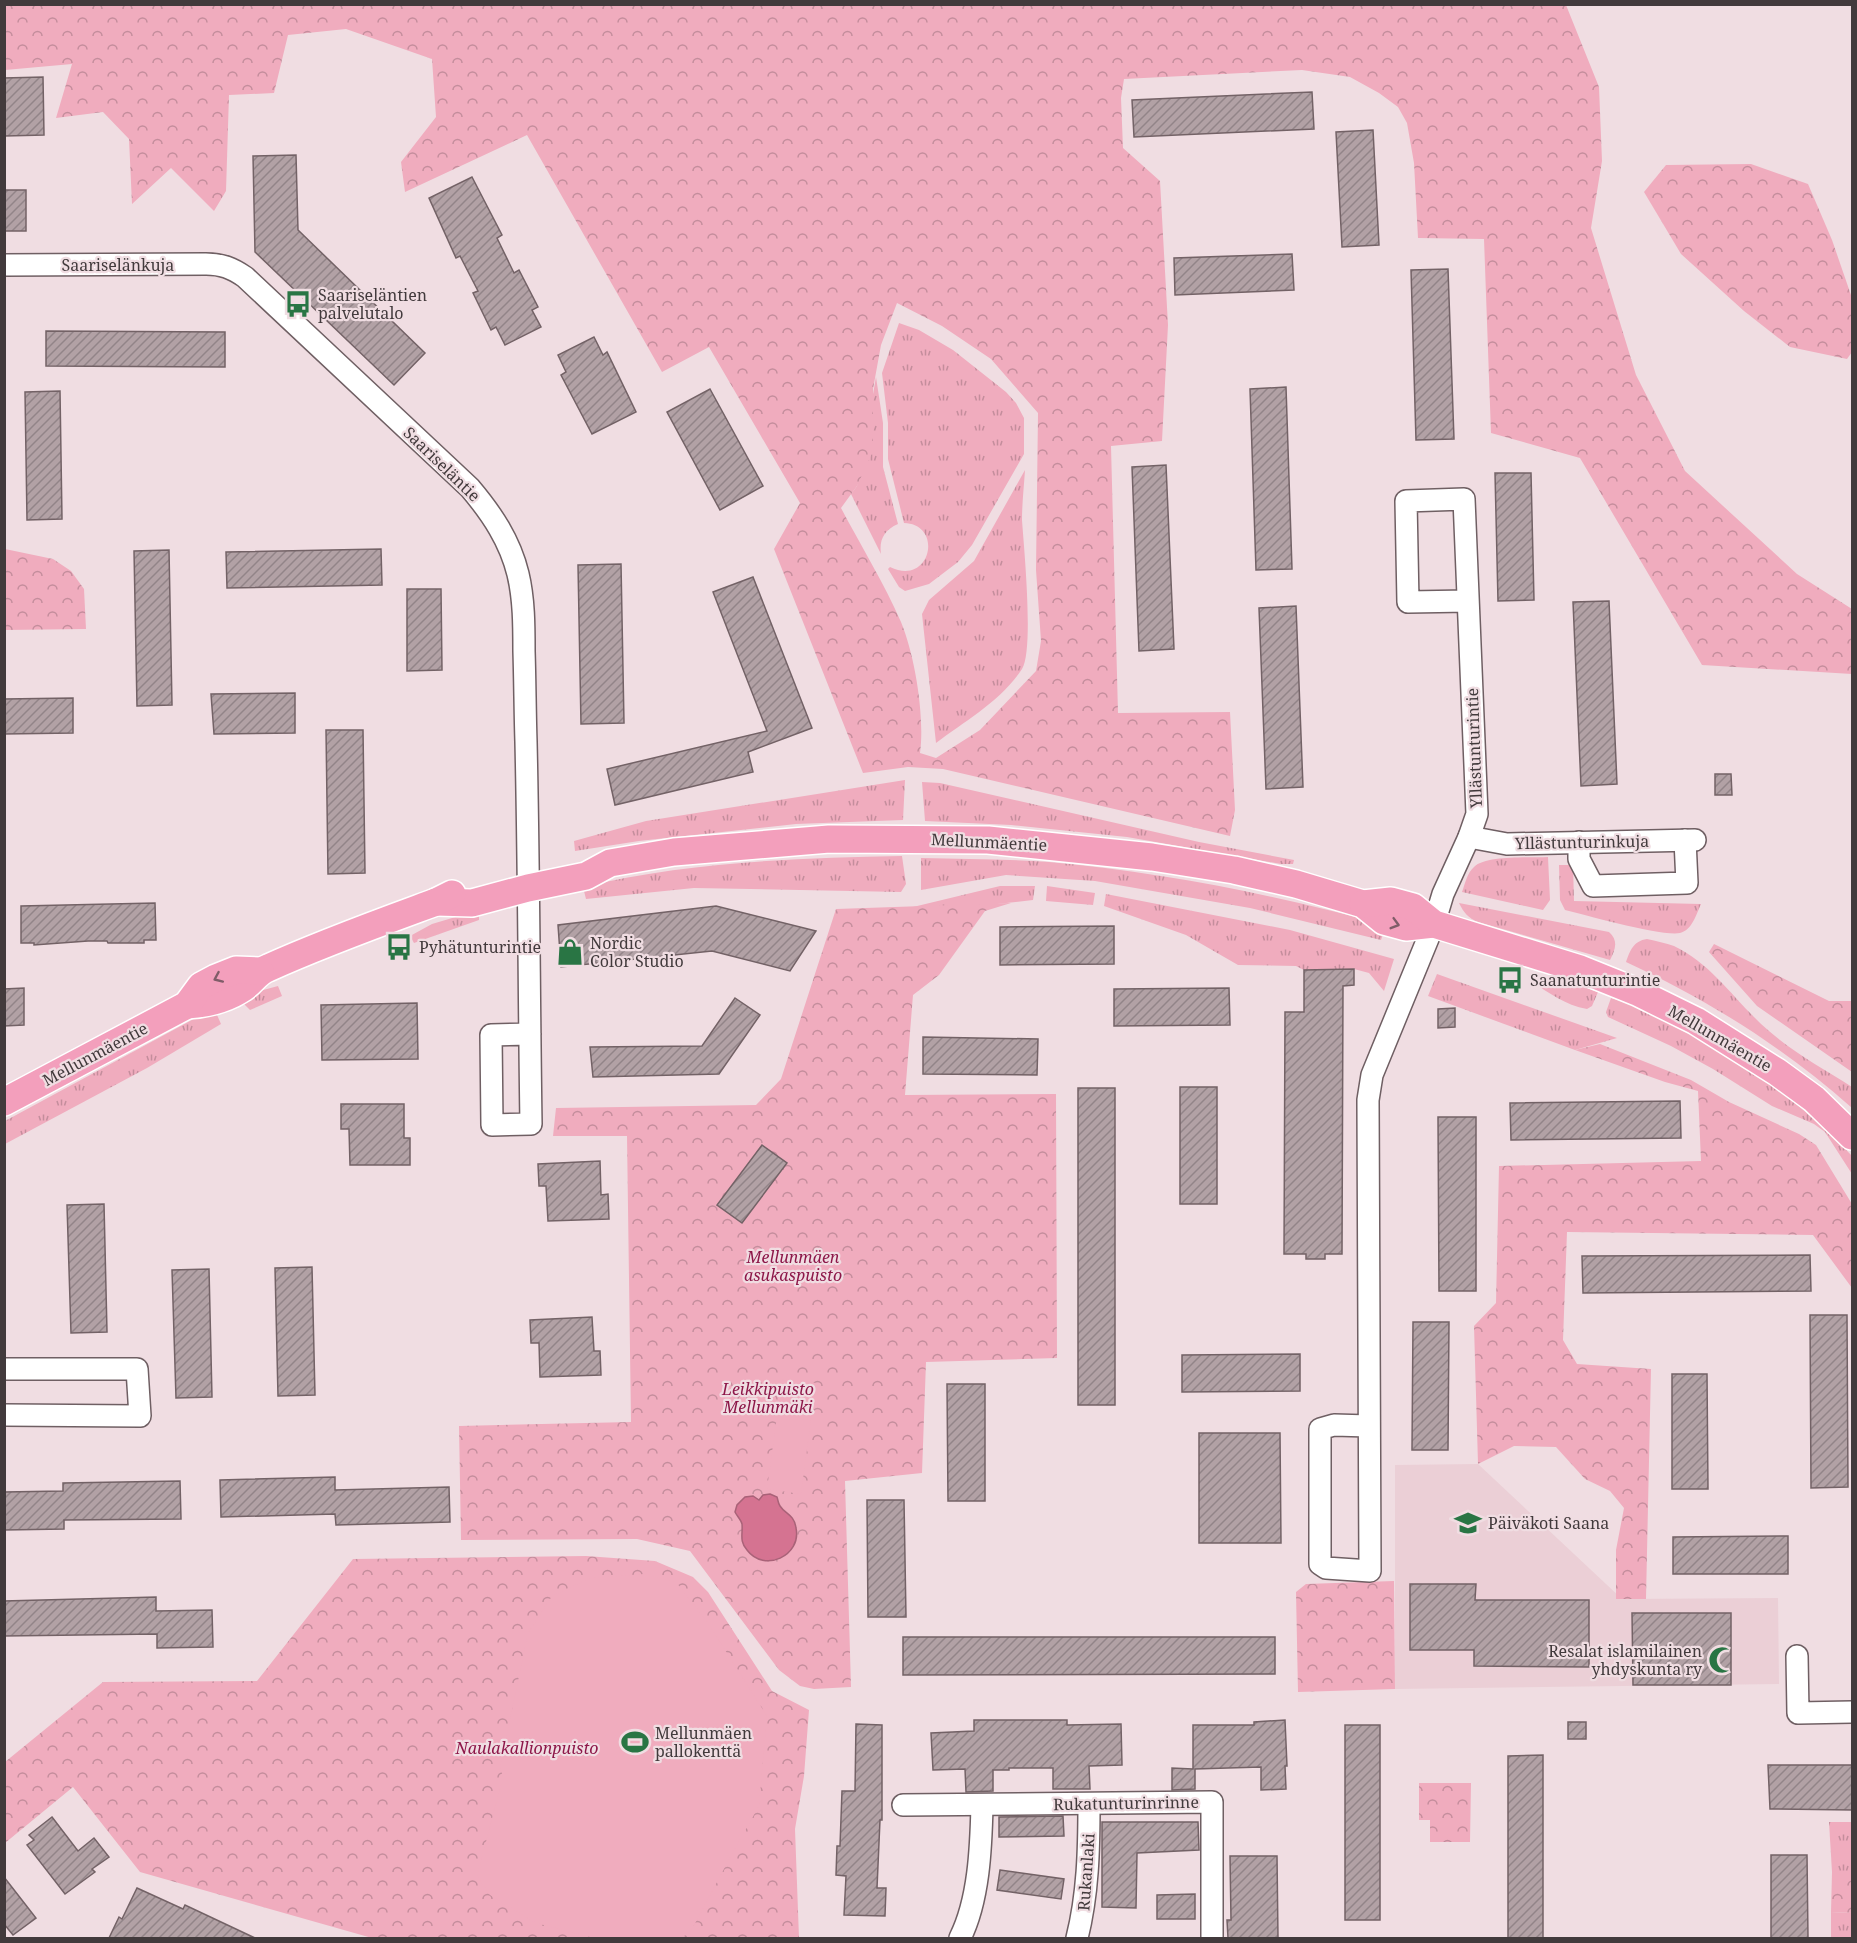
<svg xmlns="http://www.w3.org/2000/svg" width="1857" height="1943" viewBox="0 0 1857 1943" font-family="'Noto Serif',serif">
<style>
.built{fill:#ebcfd6}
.grass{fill:url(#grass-tufts)}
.forest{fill:url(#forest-crowns);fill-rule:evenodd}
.pitch{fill:#f0acbe}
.water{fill:#d57391;stroke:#a96278;stroke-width:1.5}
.building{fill:url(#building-hatch);stroke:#736266;stroke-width:1.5}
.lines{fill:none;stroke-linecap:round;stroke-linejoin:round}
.minor-casing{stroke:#6f5f63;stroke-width:24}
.major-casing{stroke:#fff;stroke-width:30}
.minor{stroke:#fff;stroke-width:21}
.major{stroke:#f39fbc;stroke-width:27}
.oneway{stroke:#805d69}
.labels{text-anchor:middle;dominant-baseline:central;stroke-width:4.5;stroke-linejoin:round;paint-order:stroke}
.street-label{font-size:16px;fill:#423a3c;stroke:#f0dde2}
.poi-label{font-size:16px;fill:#423a3c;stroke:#f0dde2;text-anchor:start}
.park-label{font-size:16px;font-style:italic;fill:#8d1749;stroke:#f0dde2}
</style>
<defs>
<pattern id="grass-tufts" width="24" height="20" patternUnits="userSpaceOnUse" patternTransform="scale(1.5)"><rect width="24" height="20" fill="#f0acbe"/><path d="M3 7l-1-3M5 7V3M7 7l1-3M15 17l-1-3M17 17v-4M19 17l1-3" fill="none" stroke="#c48d9c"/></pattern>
<pattern id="forest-crowns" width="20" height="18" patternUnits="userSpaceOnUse" patternTransform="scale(1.5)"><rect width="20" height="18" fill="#f0acbe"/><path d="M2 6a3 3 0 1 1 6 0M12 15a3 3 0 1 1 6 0" fill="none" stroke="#c48d9c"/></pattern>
<pattern id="building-hatch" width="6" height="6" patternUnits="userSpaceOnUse" patternTransform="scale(1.5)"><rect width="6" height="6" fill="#b2a1a5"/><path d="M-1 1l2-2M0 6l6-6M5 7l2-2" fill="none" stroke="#928488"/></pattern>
</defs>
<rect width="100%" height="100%" fill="#f0dde2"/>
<path class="built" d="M1478,1464l144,135 156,-1 1,86 -384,5v-224z"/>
<g class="grass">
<path d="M899,323l20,7 34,20 53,42 10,11 8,15v36l-52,91 -14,17 -29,22 -24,7 -6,-4 -11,-18 2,-2c41,20 54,-43 14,-44l-16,-64v-36l-6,-50z"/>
<path d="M876,377l7,46v44l15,57c-14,6 -19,16 -17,30l-30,-60 6,-8z"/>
<path d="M1025,470c-1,16 -3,33 -3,50 2,28 12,130 0,149 -21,32 -57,52 -86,74l-14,-129 7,-14 45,-39z"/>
<path d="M905,780l-2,40 -107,4 -157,17 -64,10 -1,-10 72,-20z"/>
<path d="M922,782l18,1 259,59 95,18 -1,4h-12l-154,-27 -116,-12 -86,-4z"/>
<path d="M902,856l4,28 -5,8 -207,-4 -108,11 -3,-12c104,-25 212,-29 319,-31z"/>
<path d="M1548,857l2,43 -7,10 -81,-18c3,-8 5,-19 12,-25 12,-12 56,-9 74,-10z"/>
<path d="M921,858c43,1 85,1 128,4 114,10 226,33 337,63l-5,15 -131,-32 -155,-27 -89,-6 -85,15z"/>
<path d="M1559,865h14l1,36 127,3c-5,11 -9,26 -21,29 -16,4 -95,-18 -115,-23l-5,-10z"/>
<path d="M1000,886h35l-2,14 -45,5 -75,2z"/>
<path d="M1047,886l48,7 -2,12 -47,-4z"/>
<path d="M1106,894l184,36 104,29 -10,32 -15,-18 -15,-4 -50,1 -8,-4 -58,-1 -52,-30 -82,-29z"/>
<path d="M1459,903l150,29c10,9 6,18 1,28l-132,-38c-10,-4 -14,-9 -19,-19z"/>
<path d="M479,910v10l-65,23 -4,-7 22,-12z"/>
<path d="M1647,939c9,2 19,4 27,7 40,19 62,57 95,85 25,22 55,38 83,56v21c-69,-61 -142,-107 -226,-146 4,-11 7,-21 21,-23z"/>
<path d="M1437,974l180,64 -42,12 -147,-54z"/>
<path d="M1531,981l38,1 29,10 -6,14 -5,3c-22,-4 -38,-16 -56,-28z"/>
<path d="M278,986l4,10 -32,14 -13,-13z"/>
<path d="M1611,998c28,8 54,22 80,36 60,33 115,73 161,122v18l-27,-42 -11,-8 -42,-18 -59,-37 -42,-23 -63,-29 -2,-5z"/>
<path d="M214,1008l7,16 -74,44 -142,76v-23z"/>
<path d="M1829,1822h23v50h-20z"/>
<path d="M1831,1912l21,1v25h-21z"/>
</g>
<g class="forest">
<path d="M5,4l1561,1 33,82 3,74 -11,67 45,147 49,96 112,103 55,35v65l-150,-9 -122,-207 -89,-25 -7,-194 -66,-1 -4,-75 -7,-40 -9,-16 -19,-14 -29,-16 -48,-7 -178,9 -3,19 2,50 37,33 8,144 -6,116 -51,5 7,267 112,-1 5,98 -5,26 -287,-67 -35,-2 -45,6 -89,-224 26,-46 -91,-156 -47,25 -135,-237 -122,57 -4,-30 35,-45 -4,-58 -86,-30 -58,6 -14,58 -45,2 -3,96 -12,20 -43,-43 -39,36 -3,-65 -26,-27 -47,6 16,-54 -67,6zM897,303l45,23 49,33 47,54 -2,157 5,71 -5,30 -56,59 -44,28 -16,-5c5,-36 -5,-97 -19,-131 -17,-39 -40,-76 -60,-114l16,-22 16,-35v-62l8,-44z"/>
<path d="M1751,164l57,20 24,56 20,58v54l-5,7 -57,-12 -46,-36 -63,-57 -37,-62 22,-27z"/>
<path d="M5,549l48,10 18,12 13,18 2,40 -81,1z"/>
<path d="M1011,903l-26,8 -46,64 -26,20 -8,100 151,-1 1,264 -131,4 -4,111 -77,8 6,206 -37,2 -14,-3 -21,-16 -89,-119 -53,-12 -176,1 -2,-114 172,-4 -4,-286h-74l3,-28 200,-3 25,-26 55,-170z"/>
<path d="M1714,944l115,57h23v71l-95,-66 -48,-54z"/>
<path d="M1600,1044l91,36 38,22 70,32 17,11 36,59v84l-39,-53 -246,-3 -4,108 14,24 74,5 -5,230h-30v-49l8,-42 -14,-17 -25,-12 -29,-32 -42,-1 -36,18 -4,-138 22,-23 3,-137 202,-5 -3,-70 -33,-9 -90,-32z"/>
<path d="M586,1556l69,5 38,16 15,15 64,99 37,19 -5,66 -9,53 4,109h-427l-232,-66 -67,-85 -68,56v-81l98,-80 154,-1 96,-122z"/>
<path d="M1394,1581l1,108 -97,3 -2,-100 10,-8z"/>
<path d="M1419,1783h52l-1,59h-40v-22h-11z"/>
<path d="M1832,1872h20v41l-21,-1z"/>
</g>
<g class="pitch">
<path d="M782,1379l34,4 -15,111 -34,-5z"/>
<path d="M644,1574l32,8 30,38 61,96 -8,90 -25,44 -44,83 -10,5h-86l-58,-15 -46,-28 -13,-19 26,-99 -3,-10 28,-134 24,-37 38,-18z"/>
</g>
<path class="water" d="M770,1494l7,3c1,3 1,6 3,9 5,8 14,8 16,22 6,28 -32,45 -49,22 -8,-9 -4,-16 -5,-26 -1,-4 -5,-8 -7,-12l2,-7 8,-8 8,-1 6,4 4,-5z"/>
<g class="building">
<path d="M43,77l1,58 -39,1 -1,-58z"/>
<path d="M1312,92l2,37 -180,8 -2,-37z"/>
<path d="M1373,130l6,115 -37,2 -6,-115z"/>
<path d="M296,155l2,75 127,123 -31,32 -139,-133 -2,-96z"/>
<path d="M472,177l30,58 -5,3 17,35 5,-3 19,37 -6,3 9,17 -36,18 -9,-18 -5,3 -18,-37 5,-2 -18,-35 -4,2 -27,-60z"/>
<rect x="4" y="190" width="22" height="41"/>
<path d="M1292,254l2,36 -119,5 -1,-37z"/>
<path d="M1448,269l6,170 -38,1 -5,-170z"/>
<path d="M46,331l179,1v35l-179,-1z"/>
<path d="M594,337l9,18 4,-3 29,60 -44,22 -31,-59 5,-3 -8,-17z"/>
<path d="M1286,387l6,182 -36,1 -6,-181z"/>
<path d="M710,389l53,97 -43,24 -53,-98z"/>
<path d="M60,391l2,128 -35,1 -2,-128z"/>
<path d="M1166,465l8,184 -35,2 -7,-184z"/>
<path d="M1495,473h36l3,127 -36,1z"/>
<path d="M381,549l1,36 -155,3 -1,-36z"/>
<path d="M169,550l3,155 -35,1 -3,-155z"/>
<path d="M621,564l3,159 -43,1 -3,-159z"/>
<path d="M753,577l59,151 -64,24 5,20 -138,33 -8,-36 160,-38 -54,-139z"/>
<path d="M407,589h34l1,81 -35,1z"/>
<path d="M1609,601l8,183 -36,2 -8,-184z"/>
<path d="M1296,606l7,181 -37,2 -7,-181z"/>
<path d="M295,693v40l-81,1 -3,-40z"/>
<path d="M73,698v35l-69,1v-35z"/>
<path d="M326,730h37l2,143 -37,1z"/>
<path d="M1715,774h16l1,21h-17z"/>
<path d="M155,903l1,37h-12v3h-36l-1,-2h-19l-54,4v-2h-13v-37z"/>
<path d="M716,906l100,25 -26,40 -78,-20 -151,16 -3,-42z"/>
<path d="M1114,926v38l-114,1v-38z"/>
<path d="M1354,969v16l-11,1 -1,268h-17v5h-19v-5h-22l1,-242h19v-42z"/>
<path d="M24,988v37l-20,1v-37z"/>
<path d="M1229,988l1,37 -116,1v-37z"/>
<path d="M735,998l25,17 -41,59 -126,3 -3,-30 112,-1z"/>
<path d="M417,1003l1,56 -96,1 -1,-55z"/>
<path d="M1455,1008v19l-17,1v-19z"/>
<path d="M923,1037l115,2 -1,36 -114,-1z"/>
<rect x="1180" y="1087" width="37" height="117"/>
<rect x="1078" y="1088" width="37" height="317"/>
<path d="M1680,1101l1,37 -170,2 -1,-37z"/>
<path d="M341,1104h63v34h6v27h-60l-1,-36h-8z"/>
<path d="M1438,1117h38v174h-37z"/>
<path d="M762,1145l25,18 -45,60 -25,-18z"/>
<path d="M600,1161l1,34 7,-1 1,25 -61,2 -2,-35h-7l-1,-22z"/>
<path d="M104,1204l3,128 -36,1 -4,-128z"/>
<path d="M1810,1255l1,36 -228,2 -1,-37z"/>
<path d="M312,1267l3,128 -37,1 -3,-128z"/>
<path d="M209,1269l3,128 -36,1 -4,-128z"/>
<path d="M1810,1315h37l1,172 -37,1z"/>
<path d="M592,1317l2,34h6l1,24 -61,2 -1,-34h-8l-1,-23z"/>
<path d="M1413,1322h36l-1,128h-36z"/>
<path d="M1300,1354v37l-118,1v-37z"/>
<path d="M1672,1374h35l1,115h-36z"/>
<path d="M947,1384h38v117h-37z"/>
<path d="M1199,1433h81l1,110h-82z"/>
<path d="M335,1477v13l114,-3 1,35 -114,3 -1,-11 -114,3 -1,-37z"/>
<path d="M180,1481l1,38 -117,1v9l-60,1v-38l59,-1v-8z"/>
<path d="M867,1500h37l2,117h-38z"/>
<path d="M1788,1536v38h-115v-37z"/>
<path d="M1410,1584h66l-1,16h114v67l-115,-1v-16h-64z"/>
<path d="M156,1597v14l56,-1 1,37 -56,1v-14l-153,2v-35z"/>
<path d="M1632,1613h99v72h-98z"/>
<path d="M903,1637h372v37l-372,1z"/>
<path d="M974,1720h93v5l54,-1 1,41 -33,1 1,23h-37v-21h-44v2h-16v21l-27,1 -1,-23 -32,1 -2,-37 43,-2z"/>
<path d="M1285,1720l2,46h-2l1,23 -25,1v-23l-66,2v20l-23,1v-22l21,1v-44h61v-3z"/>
<rect x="1568" y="1722" width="18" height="17"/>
<path d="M856,1724l26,1v95h-2l-3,68h9l-1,28 -41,-1 2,-39 -10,-1 1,-29h3l2,-55h13z"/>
<rect x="1345" y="1725" width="35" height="195"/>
<path d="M1543,1755v183h-35v-182z"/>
<path d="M1768,1765h84v45l-82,-1z"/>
<path d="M1063,1816l1,20 -65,1v-20z"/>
<path d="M52,1817l26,34 16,-13 15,19 -17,12 3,3 -30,22 -38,-49 7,-5 -5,-5z"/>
<path d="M1102,1822h96l1,28 -62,3 -1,55 -34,-1z"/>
<path d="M1771,1855h36l1,83h-37z"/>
<path d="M1230,1856h47l1,82h-50l-1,-18h4z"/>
<path d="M1000,1870l64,9 -3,20 -64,-9z"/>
<path d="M4,1877l32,41 -23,17 -9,-11z"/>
<path d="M137,1888l46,21 2,-4 70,33h-146l10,-21 3,2z"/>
<path d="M1195,1894v25h-38v-24z"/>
</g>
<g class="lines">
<defs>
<g id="minor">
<path d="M4,265l202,-1c16,0 26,4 39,13l225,211c22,26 40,53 48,86 6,25 6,52 6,77 1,31 1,61 2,91 3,128 3,255 5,382l-39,1 -1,-90 39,-1"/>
<path d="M1469,837l38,7 188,-4"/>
<path d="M1579,842v17l14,27 94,-3 -2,-43"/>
<path d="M4,1369h133l3,47 -136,-1"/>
<path d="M1369,1426l-35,-1 -14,4v135l6,4 44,3 -2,-471 4,-25 62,-151 9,-30 26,-57 8,-23 -13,-315 -58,2 2,101 60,-1"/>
<path d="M1797,1656l1,57 54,-1"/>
<path d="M903,1805l309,-3v136"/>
<path d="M960,1938c19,-38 21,-90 22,-133"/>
<path d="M1077,1938c11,-44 12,-88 12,-134"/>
</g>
<g id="major">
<path d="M436,902l36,1 56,-15 58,-12 24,-13 64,-11 155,-13 159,1 164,17 82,13 62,14 67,20 21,17 22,6 28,-3"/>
<path d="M1363,904l28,-3 22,6 21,17 146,45 57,23 59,29 81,51 37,27 38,37"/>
<path d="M187,1005c20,-1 38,-5 56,-17 9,-6 14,-16 25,-20 55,-25 111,-45 168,-66l16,-8"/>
<path d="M4,1102l183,-97 14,-19 15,-8 20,-8 24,1"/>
</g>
</defs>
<use href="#minor" class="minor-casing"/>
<use href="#major" class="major-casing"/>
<use href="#minor" class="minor"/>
<use href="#major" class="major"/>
</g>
<defs><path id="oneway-chevron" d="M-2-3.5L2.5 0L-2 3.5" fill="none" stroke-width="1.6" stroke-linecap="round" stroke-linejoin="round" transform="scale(1.5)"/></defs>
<g class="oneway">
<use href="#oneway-chevron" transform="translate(1395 924) rotate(16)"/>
<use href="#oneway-chevron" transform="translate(218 978) rotate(156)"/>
</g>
<defs>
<symbol id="bus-bare" viewBox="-9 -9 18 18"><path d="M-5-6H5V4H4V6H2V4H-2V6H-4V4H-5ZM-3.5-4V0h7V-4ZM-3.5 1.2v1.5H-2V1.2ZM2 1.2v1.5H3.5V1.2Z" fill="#297544" stroke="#f0dde2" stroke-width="2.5" paint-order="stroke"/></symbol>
<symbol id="shop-bare" viewBox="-9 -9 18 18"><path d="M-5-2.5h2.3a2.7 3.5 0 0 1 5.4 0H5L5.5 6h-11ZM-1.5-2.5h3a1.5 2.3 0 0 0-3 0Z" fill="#297544" stroke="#f0dde2" stroke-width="2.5" paint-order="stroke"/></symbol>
<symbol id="school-bare" viewBox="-9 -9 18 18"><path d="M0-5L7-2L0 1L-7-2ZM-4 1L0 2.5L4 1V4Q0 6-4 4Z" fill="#297544" stroke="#f0dde2" stroke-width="2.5" paint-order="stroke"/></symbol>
<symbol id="mosque-bare" viewBox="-9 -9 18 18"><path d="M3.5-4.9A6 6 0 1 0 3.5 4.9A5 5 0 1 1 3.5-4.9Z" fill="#297544" stroke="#f0dde2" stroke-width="2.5" paint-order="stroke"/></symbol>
<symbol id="stadium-bare" viewBox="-9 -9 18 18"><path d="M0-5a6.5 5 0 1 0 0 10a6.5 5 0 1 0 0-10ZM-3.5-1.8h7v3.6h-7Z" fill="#297544" stroke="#f0dde2" stroke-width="2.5" paint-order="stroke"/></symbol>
</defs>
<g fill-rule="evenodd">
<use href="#bus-bare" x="279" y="285" width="38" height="38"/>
<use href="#bus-bare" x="380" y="928" width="38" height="38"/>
<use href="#shop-bare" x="551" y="933" width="38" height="38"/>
<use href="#bus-bare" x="1491" y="961" width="38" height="38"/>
<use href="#school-bare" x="1449" y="1504" width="38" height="38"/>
<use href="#mosque-bare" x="1703" y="1641" width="38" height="38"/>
<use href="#stadium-bare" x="616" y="1723" width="38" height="38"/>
</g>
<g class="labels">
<g class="street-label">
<text x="118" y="265">Saariselänkuja</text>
<text transform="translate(442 464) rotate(44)">Saariseläntie</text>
<text transform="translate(1474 748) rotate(-92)">Yllästunturintie</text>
<text transform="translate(989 842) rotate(3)">Mellunmäentie</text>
<text transform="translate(1582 842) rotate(-1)">Yllästunturinkuja</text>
<text transform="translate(1720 1038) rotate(30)">Mellunmäentie</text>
<text transform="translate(95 1054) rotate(-28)">Mellunmäentie</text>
<text transform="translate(1126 1803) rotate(-1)">Rukatunturinrinne</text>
<text transform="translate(1086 1872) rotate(-86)">Rukanlaki</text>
</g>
<g class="poi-label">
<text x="318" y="295">Saariseläntien<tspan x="318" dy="18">palvelutalo</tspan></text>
<text x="590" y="943">Nordic<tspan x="590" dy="18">Color Studio</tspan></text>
<text x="419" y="947">Pyhätunturintie</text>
<text x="1530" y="980">Saanatunturintie</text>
<text x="1488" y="1523">Päiväkoti Saana</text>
<text x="1702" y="1651" text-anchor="end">Resalat islamilainen<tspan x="1702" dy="18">yhdyskunta ry</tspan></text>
<text x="655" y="1733">Mellunmäen<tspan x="655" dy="18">pallokenttä</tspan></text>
</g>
<g class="park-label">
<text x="793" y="1257">Mellunmäen<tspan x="793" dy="18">asukaspuisto</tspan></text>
<text x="768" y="1389">Leikkipuisto<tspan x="768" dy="18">Mellunmäki</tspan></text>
<text x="527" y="1748">Naulakallionpuisto</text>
</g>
</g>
<rect width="1857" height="1943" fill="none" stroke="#423a3c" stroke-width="12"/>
</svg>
